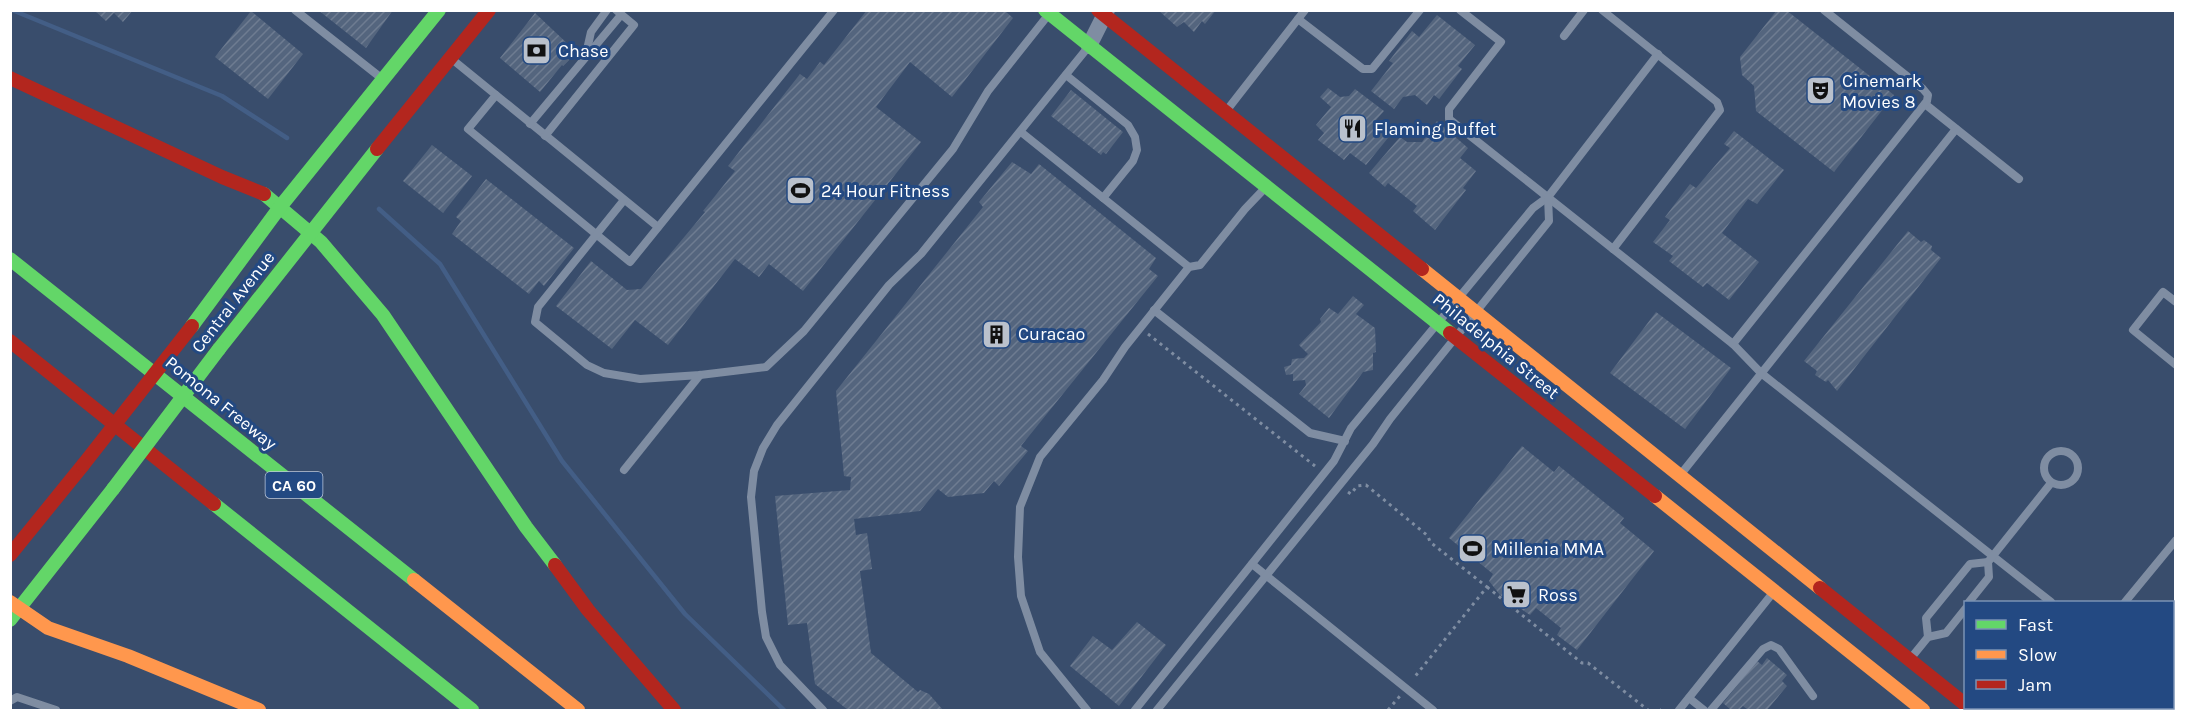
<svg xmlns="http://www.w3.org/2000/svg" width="2186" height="721" viewBox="0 0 2186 721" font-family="Karla,sans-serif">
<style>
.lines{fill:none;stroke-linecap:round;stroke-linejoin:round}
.stream{stroke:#435e86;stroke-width:4.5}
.building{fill:url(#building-hatch)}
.path{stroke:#7f8da2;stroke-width:3;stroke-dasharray:3 4.5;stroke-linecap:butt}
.lane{stroke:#7f8da2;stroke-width:8}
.street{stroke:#7f8da2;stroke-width:16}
.fast{stroke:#63d668;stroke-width:14}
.slow{stroke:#ff974d;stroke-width:14}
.jam{stroke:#b3261e;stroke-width:14}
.fast-bridge{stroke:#63d668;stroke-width:14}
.jam-bridge{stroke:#b3261e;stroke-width:14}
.labels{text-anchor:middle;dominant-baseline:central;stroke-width:6;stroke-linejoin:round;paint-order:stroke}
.shield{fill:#234982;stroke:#bdc8da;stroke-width:1.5}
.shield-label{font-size:16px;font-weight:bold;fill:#fff}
.poi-label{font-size:18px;fill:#fff;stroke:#234982;text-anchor:start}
.street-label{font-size:18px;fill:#fff;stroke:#234982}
</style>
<defs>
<pattern id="building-hatch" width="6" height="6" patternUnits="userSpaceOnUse" patternTransform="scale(1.5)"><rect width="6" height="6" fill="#54657e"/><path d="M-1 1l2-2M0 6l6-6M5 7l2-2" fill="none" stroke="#6e7c91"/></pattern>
</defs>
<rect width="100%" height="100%" fill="#394d6c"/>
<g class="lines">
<g class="stream">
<path d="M12,10l210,86 65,42"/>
<path d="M379,209l61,55 122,197 123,153 99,96"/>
</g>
</g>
<g class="building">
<path d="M94,10h39l-10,12 -9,-9 -8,8z"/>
<path d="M318,10h75l-27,38z"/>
<path d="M867,10h137l9,8 -61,79 -42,-35 -34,45 45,35 -118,149 -34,-27 -10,13 -24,-18 -67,86 -33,-25 -23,29 -56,-43 35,-45 36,29 14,-1 64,-77 -2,-1 32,-40 -7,-5 72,-92 7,5 13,-17 4,3z"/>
<path d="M1158,10h58l-11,14 -3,-3 -8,11 -10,-10 -7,5z"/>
<path d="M1777,10h9l108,85 -60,77 -78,-61 -2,-25 -12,-11 -2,-18z"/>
<path d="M251,11l52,43 -35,45 -53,-42z"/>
<path d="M535,13l36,34 -6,8 5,4 -7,7 -1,-1 -22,27 -40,-34z"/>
<path d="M1437,15l38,30 -17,21 4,3 -23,30 -5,-4 -7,10 -12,-10 -12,2 -9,12 -23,-18 22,-28 -4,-2 23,-30 7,6z"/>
<path d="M1328,88l12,9 9,-1 6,-7 29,22 -8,9 16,13 -26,32 -16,-12 -6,7 -26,-20 6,-7 -8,-8 15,-18 -11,-10z"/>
<path d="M1071,90l52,42 -17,22 -3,-2 -2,3 -50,-39z"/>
<path d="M1437,121l31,27 -8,10 16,13 -13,17 3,2 -31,40 -22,-19 4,-5 -29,-23 -3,4 -16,-14 31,-36 7,5h15z"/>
<path d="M1734,131l50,39 -27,34 -9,-5 -26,34 37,29 -30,38 -22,-17 -4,4 -34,-26 4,-5 -20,-14 17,-22 -5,-3 25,-33 6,4 34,-40 -6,-4z"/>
<path d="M432,145l40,31 -29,37 -40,-32z"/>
<path d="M1012,162l19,12 8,-10 117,94 -7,11 9,7 -137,170 7,5 -29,35 -5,-5 -10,12 -36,4 -10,-8 -18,22 -66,8 2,16 11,-2 5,36 -12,2 11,82 47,39 2,-2 9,4 14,16h-95l-33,-26 -8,-61 -19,2 -13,-129 75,-6 1,-13 -7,-1 -8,-85 147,-184 -4,-5z"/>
<path d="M486,179l88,69 -30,38 -5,-5 -10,13 -77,-60 9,-13 -5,-4z"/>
<path d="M1908,231l13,11 3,-2 8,6 -1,4 10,8 -104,133 -9,-11 -2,2 -11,-7 2,-4 -13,-10z"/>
<path d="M1353,296l11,9 -8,9 19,14 1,24 -3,1v17l-10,2 -34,46 -30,-24 7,-9 -1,-5 -12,1v-7l-7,1 -2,-8 7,-2 1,-6 12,-1 4,-4 -9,-9 22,-23 -1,-3 9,-11 9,6z"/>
<path d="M1656,312l75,56 -46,61 -75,-56z"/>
<path d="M1522,446l32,26 5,-6 65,52 -4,5 34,28 -77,99 -20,-15 4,-7 -25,-20 -6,7 -30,-20 -11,-14 4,-7 -44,-36z"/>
<path d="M1137,622l29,23 -47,61 -49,-40 23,-30 19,14z"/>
<path d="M1767,658l20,17 -5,6 5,5 -20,24h-19l-5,-4 -4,4h-8l-8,-7 34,-42 5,4z"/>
</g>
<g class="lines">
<g class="path">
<path d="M1148,334l167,132"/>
<path d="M1348,492l3,2 6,-8 9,-1 62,51 2,6 57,45 -74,92"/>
<path d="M1487,587l95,76h6l60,47"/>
<path d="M1388,710l12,-14"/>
<path d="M1660,710h1"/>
</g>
<g class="lane">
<path d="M295,10l85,67"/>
<path d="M1460,10l41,32 -52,67v10l284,225 28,29 290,229"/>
<path d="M1602,10l115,92 3,8 -107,139"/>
<path d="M1298,19l65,50h9l48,-59"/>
<path d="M1564,36l20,-26"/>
<path d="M586,54l5,-22 16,-22"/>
<path d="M453,60l43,35 -28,34 162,133 204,-252"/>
<path d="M1066,75l62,50 7,12 2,13 -4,11 -30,37"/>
<path d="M496,95l162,132"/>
<path d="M1925,104l94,75"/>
<path d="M1227,110l78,-100"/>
<path d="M530,124l91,-109"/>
<path d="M1021,132l168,135"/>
<path d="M545,136l89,-111 -18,-15"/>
<path d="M624,200l-86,107 -3,15 52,43 17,8 36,6 60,-4 66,-8 38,-36 149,-182 35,-58 61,-77"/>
<path d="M2176,302l-13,-10 -30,38 43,35"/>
<path d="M1154,310l156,123 35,8"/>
<path d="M1733,344l194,-243 1,-6 -5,-6 -99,-79"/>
<circle cx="2061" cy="468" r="17"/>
<path d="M624,470l76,-95"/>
<path d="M1681,474l275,-345"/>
<path d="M1252,564l181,146"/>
<path d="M1969,602l20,-25 -1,-15 63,-79"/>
<path d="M2125,602l51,-62"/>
<path d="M1928,637l-2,-19 44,-54 18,-2"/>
<path d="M1911,658l17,-21 18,-4 20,-25"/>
<path d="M1689,698l15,12"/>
<path d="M10,701l7,-4 39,13"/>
<path d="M823,710l-43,-45 -14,-28 -4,-25 -11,-115 3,-26 9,-23 14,-23 112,-140 32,-31 168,-208"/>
<path d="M1087,710l-47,-58 -19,-56 -3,-39 2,-50 20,-50 63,-77 22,-33 64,-80 11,-2 45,-56 21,-22"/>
<path d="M1135,710l199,-249 17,-33 182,-220 15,-11 110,-143"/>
<path d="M1157,710l216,-266 17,-25 159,-198 -1,-24"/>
<path d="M1679,710l93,-116"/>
<path d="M1711,710l52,-61 8,-4 8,4 34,47"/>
</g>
<path class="street" d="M1089,46l18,-36"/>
<g class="fast">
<path d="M1045,10l405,323"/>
<path d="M264,194l57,48 62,73 143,212 29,38"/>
<path d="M10,259l404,321"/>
<path d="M192,326l88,-119 159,-197"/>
<path d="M219,349l158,-200"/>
<path d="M214,504l258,206"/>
<path d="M10,620l103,-131"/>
</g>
<g class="slow">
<path d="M1422,269l398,319"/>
<path d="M1655,496l268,214"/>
<path d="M414,580l164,130"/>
<path d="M10,602l38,26 80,28 131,54"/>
</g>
<g class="jam">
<path d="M1098,10l324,259"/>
<path d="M10,78l212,99 42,17"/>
<path d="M377,149l112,-139"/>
<path d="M1450,333l205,163"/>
<path d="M10,341l204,163"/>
<path d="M10,555l73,-90"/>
<path d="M555,565l33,45 86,100"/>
<path d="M1820,588l146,117"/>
</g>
<path class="fast-bridge" d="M113,489l106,-140"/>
<path class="jam-bridge" d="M83,465l109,-139"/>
</g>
<defs>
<symbol id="bank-square" viewBox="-11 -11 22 22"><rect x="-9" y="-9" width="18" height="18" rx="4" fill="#bac1cc" stroke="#234982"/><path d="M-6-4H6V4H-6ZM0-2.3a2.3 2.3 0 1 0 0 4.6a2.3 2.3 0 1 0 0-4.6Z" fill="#111"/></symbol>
<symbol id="theatre-square" viewBox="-11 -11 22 22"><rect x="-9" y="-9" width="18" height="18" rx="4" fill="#bac1cc" stroke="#234982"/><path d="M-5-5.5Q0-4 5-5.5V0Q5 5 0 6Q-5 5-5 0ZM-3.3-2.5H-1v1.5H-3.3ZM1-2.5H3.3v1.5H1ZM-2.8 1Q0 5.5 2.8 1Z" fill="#111"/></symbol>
<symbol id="restaurant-square" viewBox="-11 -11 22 22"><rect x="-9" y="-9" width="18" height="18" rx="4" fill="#bac1cc" stroke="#234982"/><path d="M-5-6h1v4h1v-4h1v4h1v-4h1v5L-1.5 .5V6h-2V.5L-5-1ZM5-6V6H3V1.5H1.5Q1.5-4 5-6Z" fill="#111"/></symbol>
<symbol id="stadium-square" viewBox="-11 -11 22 22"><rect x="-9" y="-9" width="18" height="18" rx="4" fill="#bac1cc" stroke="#234982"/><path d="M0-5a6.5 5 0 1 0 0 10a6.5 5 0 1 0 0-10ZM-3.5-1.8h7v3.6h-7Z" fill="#111"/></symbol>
<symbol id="building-square" viewBox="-11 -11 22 22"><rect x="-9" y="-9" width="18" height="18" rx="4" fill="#bac1cc" stroke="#234982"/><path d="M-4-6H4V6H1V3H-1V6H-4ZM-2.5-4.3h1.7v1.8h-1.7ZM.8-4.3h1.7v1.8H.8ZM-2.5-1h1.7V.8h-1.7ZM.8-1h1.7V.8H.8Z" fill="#111"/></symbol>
<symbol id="supermarket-square" viewBox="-11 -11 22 22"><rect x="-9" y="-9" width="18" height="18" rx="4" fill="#bac1cc" stroke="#234982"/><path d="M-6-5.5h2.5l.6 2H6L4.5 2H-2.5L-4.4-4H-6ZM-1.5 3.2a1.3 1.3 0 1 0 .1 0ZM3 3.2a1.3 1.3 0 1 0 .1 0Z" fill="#111"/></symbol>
</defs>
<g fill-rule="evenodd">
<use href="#bank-square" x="520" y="34" width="33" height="33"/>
<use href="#theatre-square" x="1804" y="74" width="33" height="33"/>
<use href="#restaurant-square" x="1336" y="112" width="33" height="33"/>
<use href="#stadium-square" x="784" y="174" width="33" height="33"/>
<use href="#building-square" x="980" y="318" width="33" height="33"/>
<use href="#stadium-square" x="1456" y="532" width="33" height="33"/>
<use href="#supermarket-square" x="1500" y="578" width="33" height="33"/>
</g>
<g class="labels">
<rect class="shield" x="265.5" y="472" width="57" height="26" rx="4.5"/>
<g class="shield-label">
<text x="294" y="485">CA 60</text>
</g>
<g class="poi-label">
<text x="558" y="51">Chase</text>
<text x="1842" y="81">Cinemark<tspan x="1842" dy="21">Movies 8</tspan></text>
<text x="1374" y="129">Flaming Buffet</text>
<text x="821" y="191">24 Hour Fitness</text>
<text x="1018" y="334">Curacao</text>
<text x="1493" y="549">Millenia MMA</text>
<text x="1538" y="595">Ross</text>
</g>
<g class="street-label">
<text transform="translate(233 302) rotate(-52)">Central Avenue</text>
<text transform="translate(1496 346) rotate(39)">Philadelphia Street</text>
<text transform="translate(221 403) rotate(39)">Pomona Freeway</text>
</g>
</g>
<rect width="2186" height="721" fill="none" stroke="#ffffff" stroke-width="24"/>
<rect x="1964" y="601" width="210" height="108" fill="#234982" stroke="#7b92b4" stroke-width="1.5"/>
<rect x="1976" y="620" width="30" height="9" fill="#63d668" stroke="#7b92b4" stroke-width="1.5"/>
<text x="2018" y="631" font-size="18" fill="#ffffff">Fast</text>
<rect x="1976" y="650" width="30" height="9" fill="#ff974d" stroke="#7b92b4" stroke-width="1.5"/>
<text x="2018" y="661" font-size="18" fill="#ffffff">Slow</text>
<rect x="1976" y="680" width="30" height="9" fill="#b3261e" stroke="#7b92b4" stroke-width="1.5"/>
<text x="2018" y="691" font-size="18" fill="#ffffff">Jam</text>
</svg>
